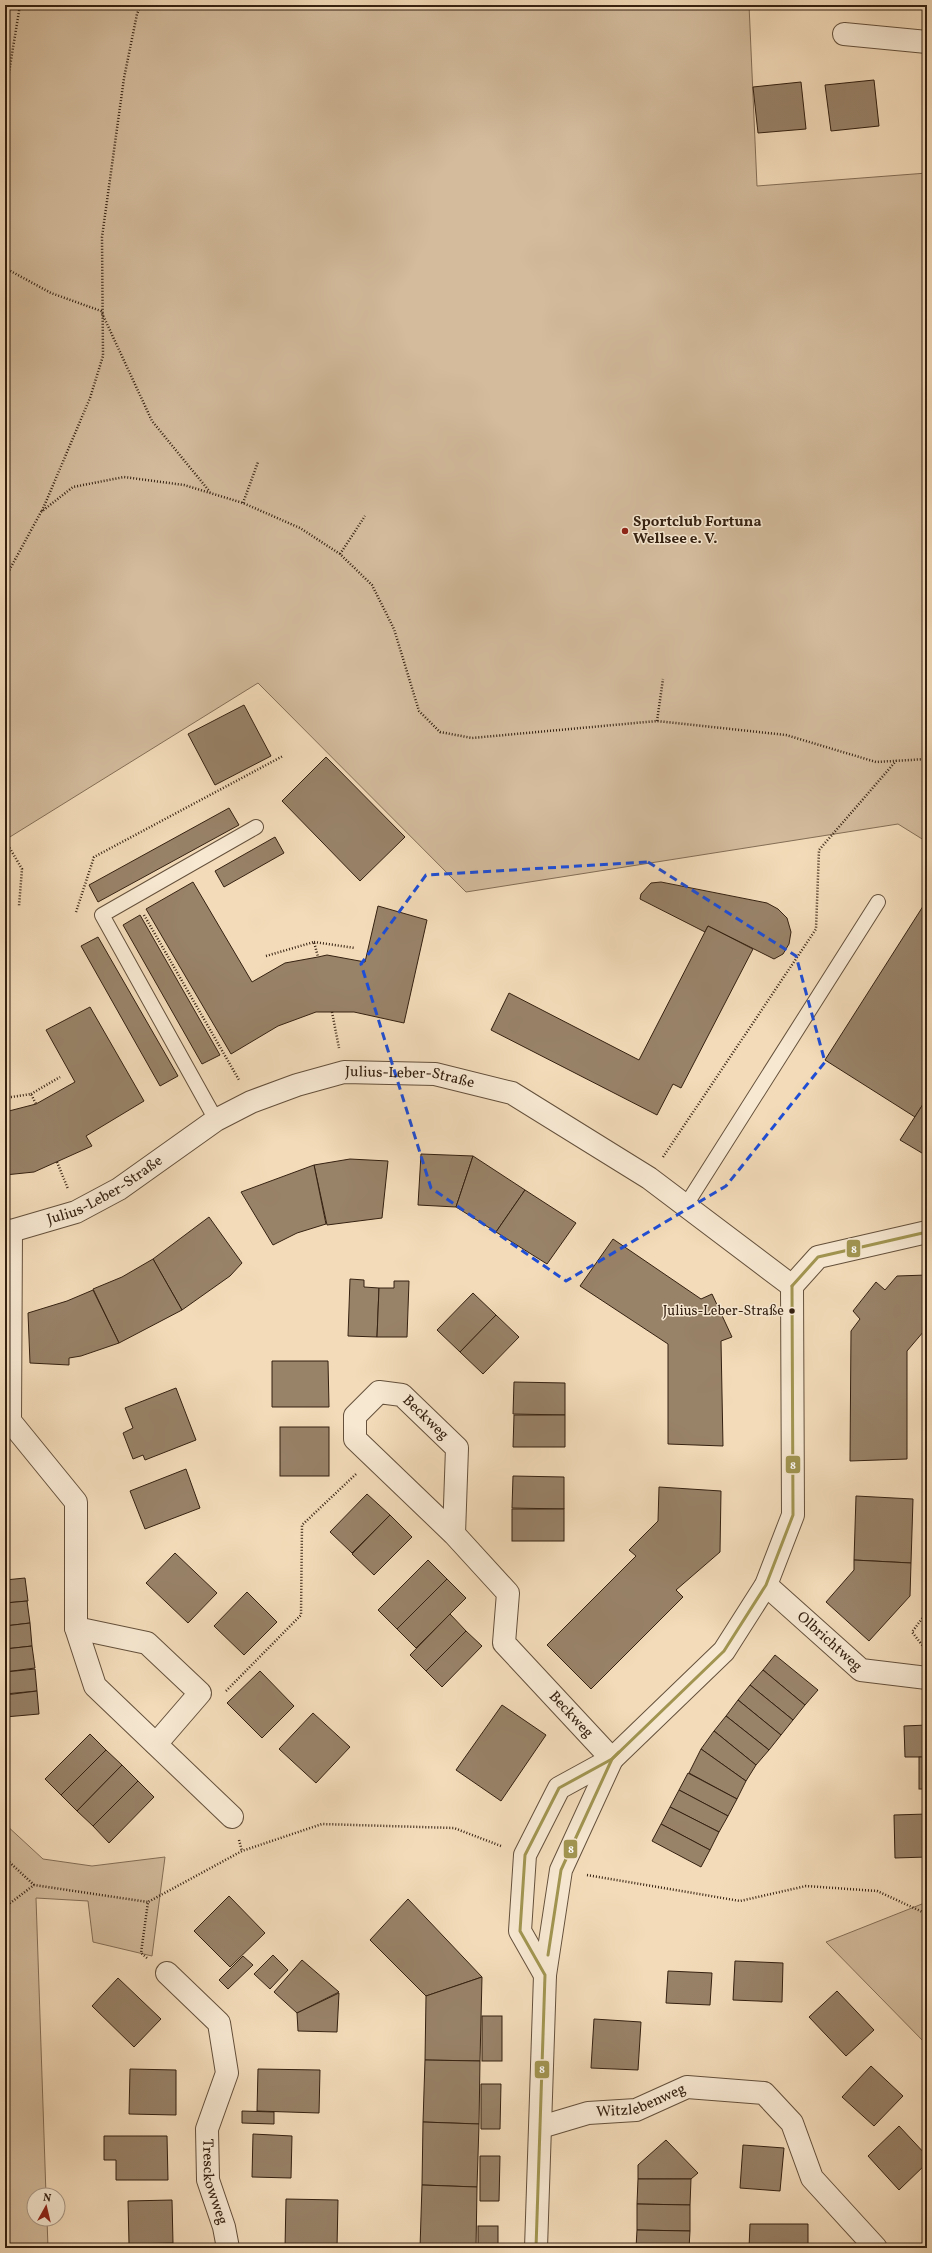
<svg xmlns="http://www.w3.org/2000/svg" width="932" height="2253" viewBox="0 0 932 2253" font-family="Vollkorn,serif">
<style>
.green{fill:#d3bb9c;stroke:#846e56}
.building{fill:#988268;stroke:#352111}
.lines{fill:none;stroke-linecap:round;stroke-linejoin:round}
.service-casing{stroke:#64503b;stroke-width:16}
.minor-casing{stroke:#64503b;stroke-width:24}
.path{stroke:#352111;stroke-width:2.5;stroke-dasharray:1 2;stroke-linecap:butt}
.service{stroke:#f7e8d2;stroke-width:14}
.minor{stroke:#f7e8d2;stroke-width:22}
.bus-1-casing{stroke:#f7e8d2;stroke-width:6}
.bus-1{stroke:#a19551;stroke-width:3}
.marked{fill:none;stroke:#1d4ed8;stroke-width:3;stroke-dasharray:8 5;stroke-linejoin:round}
.poi-dot{fill:#8f2418;stroke:#f7e8d2;stroke-width:1.5}
.bus-dot{fill:#352111;stroke:#f7e8d2;stroke-width:1.5}
.labels{text-anchor:middle;dominant-baseline:central;stroke-width:3;stroke-linejoin:round;paint-order:stroke}
.bus-label{font-size:14px;fill:#352111;stroke:#f7e8d2;text-anchor:end}
.poi-label{font-size:15px;font-weight:bold;fill:#352111;stroke:#f7e8d2;text-anchor:start}
.street-label{font-size:15px;fill:#352111;stroke:#f7e8d2}
.line-badge{stroke:#f7e8d2;stroke-width:1.5}
.badge-label{font-size:11px;text-anchor:middle;font-weight:bold;fill:#fff}
</style>
<rect width="100%" height="100%" fill="#f3dbb9"/>
<filter id="stains"><feTurbulence type="fractalNoise" baseFrequency=".005" numOctaves="4"/><feColorMatrix values="0 0 0 0 .2 0 0 0 0 .09 0 0 0 0 .02 0 0 0 .5 -.17"/></filter>
<radialGradient id="worn" r=".72"><stop offset=".6" stop-color="#630" stop-opacity="0"/><stop offset="1" stop-color="#630" stop-opacity=".3"/></radialGradient>
<g class="green">
<path d="M5,5h744l8,181 170,-13v669l-29,-18 -432,68 -208,-209 -253,157z"/>
<path d="M5,1824l38,35 49,7 73,-9 -13,99 -59,-14 -5,-41 -52,-3 10,297h-12v24h13l1,29h-43z"/>
<path d="M927,1902v143l-101,-103z"/>
</g>
<g class="building">
<path d="M924,73h3v29z"/>
<path d="M874,80l5,46 -48,5 -6,-46z"/>
<path d="M801,82l5,47 -48,4 -5,-46z"/>
<path d="M244,705l27,51 -56,29 -27,-51z"/>
<path d="M326,757l79,80 -45,44 -78,-80z"/>
<path d="M229,808l10,17 -141,77 -9,-17z"/>
<path d="M275,837l9,16 -60,34 -9,-16z"/>
<path d="M193,882l59,100 33,-19 33,-6 9,-2 38,7 13,-56 49,14 -23,103 -50,-11h-38l-38,14 -47,28 -85,-145z"/>
<path d="M661,882l106,21 11,6 9,9 4,14 -2,12 -6,10 -9,5 -66,-33 -3,6 -65,-33 1,-5 10,-11z"/>
<path d="M927,900v198l-12,19 -90,-57z"/>
<path d="M140,915l80,140 -18,9 -79,-139z"/>
<path d="M708,926l45,23 -72,139 -8,-4 -16,31 -166,-85 18,-37 130,67z"/>
<path d="M98,937l80,139 -18,10 -79,-140z"/>
<path d="M90,1007l54,94 -58,35 6,10 -58,26 -29,3v-63l31,-8 39,-22 -29,-52z"/>
<path d="M927,1098v58l-27,-16z"/>
<path d="M421,1154l52,2 -17,51 -38,-2z"/>
<path d="M473,1156l52,34 -29,42 -40,-25z"/>
<path d="M350,1159l38,2 -6,57 -55,7 -13,-60z"/>
<path d="M314,1165l12,59 -29,9 -24,12 -32,-53z"/>
<path d="M525,1190l51,33 -29,41 -51,-32z"/>
<path d="M209,1217l33,46 -12,13 -48,34 -29,-51z"/>
<path d="M613,1239l88,60 11,-5 20,43 -11,4 2,105 -55,-2v-100l-88,-58z"/>
<path d="M153,1259l29,51 -63,33 -26,-54 29,-12z"/>
<path d="M927,1275v56h-3l-17,20v108l-57,2 1,-130 9,-12 -7,-8 23,-29 9,8 12,-14z"/>
<path d="M350,1279l14,1v7l15,1 -2,49 -29,-1z"/>
<path d="M394,1281h15l-2,56h-30l2,-49h15z"/>
<path d="M93,1290l26,53 -38,13 -12,2v7l-39,-2 -2,-50 39,-12z"/>
<path d="M473,1293l23,22 -36,37 -23,-22z"/>
<path d="M496,1315l23,22 -36,37 -23,-22z"/>
<path d="M272,1361h56l1,46h-57z"/>
<path d="M514,1382l51,1v32l-52,-1z"/>
<path d="M176,1388l20,52 -51,20 -2,-5 -10,4 -10,-26 10,-5 -8,-20z"/>
<path d="M514,1415h51v32h-52z"/>
<rect x="280" y="1427" width="49" height="49"/>
<path d="M186,1469l14,39 -55,21 -15,-38z"/>
<path d="M513,1476l51,1v32l-52,-1z"/>
<path d="M659,1487l62,4 -1,61 -44,38 7,7 -92,92 -44,-44 89,-89 -7,-6 29,-29z"/>
<path d="M367,1494l23,21 -38,38 -22,-21z"/>
<path d="M856,1496l57,3 -2,64 -57,-3z"/>
<rect x="512" y="1509" width="52" height="32"/>
<path d="M390,1515l22,22 -38,38 -22,-21z"/>
<path d="M175,1553l42,40 -29,30 -42,-40z"/>
<path d="M428,1560l19,19 -50,50 -19,-19z"/>
<path d="M854,1560l57,3 -1,33 -41,45 -43,-39 28,-32z"/>
<path d="M25,1578l3,23 -23,2v-23z"/>
<path d="M447,1579l19,19 -50,50 -19,-19z"/>
<path d="M247,1592l30,30 -33,33 -30,-29z"/>
<path d="M27,1601l3,22 -25,3v-23z"/>
<path d="M450,1614l16,17 -40,40 -16,-16z"/>
<path d="M30,1623l2,23 -27,3v-23z"/>
<path d="M466,1631l16,15 -40,41 -16,-16z"/>
<path d="M32,1646l3,22 -30,4v-23z"/>
<path d="M775,1655l43,35 -13,15 -42,-35z"/>
<path d="M35,1669l2,22 -32,3v-22z"/>
<path d="M763,1670l42,35 -12,15 -43,-35z"/>
<path d="M260,1671l34,35 -32,32 -35,-35z"/>
<path d="M750,1685l43,35 -12,15 -43,-35z"/>
<path d="M37,1691l2,23 -34,3v-22z"/>
<path d="M738,1700l43,35 -12,15 -43,-34z"/>
<path d="M502,1705l44,30 -45,66 -45,-31z"/>
<path d="M313,1713l37,34 -34,36 -37,-34z"/>
<path d="M726,1716l43,34 -13,15 -42,-34z"/>
<path d="M927,1725v32h-22l-1,-31z"/>
<path d="M714,1731l42,34 -10,16 -45,-32z"/>
<path d="M90,1734l16,16 -45,45 -16,-16z"/>
<path d="M701,1749l45,32 -9,18 -48,-26z"/>
<path d="M106,1750l16,15 -45,46 -16,-16z"/>
<rect x="919" y="1757" width="8" height="32"/>
<path d="M122,1765l16,16 -45,45 -16,-15z"/>
<path d="M688,1773l49,26 -9,17 -49,-26z"/>
<path d="M138,1781l16,16 -45,46 -16,-17z"/>
<path d="M679,1790l49,26 -9,16 -49,-25z"/>
<path d="M670,1807l49,25 -9,18 -49,-26z"/>
<path d="M927,1814v43l-32,1 -1,-43z"/>
<path d="M661,1824l49,26 -9,17 -49,-26z"/>
<path d="M229,1896l36,37 -35,34 -36,-36z"/>
<path d="M408,1899l74,78 -56,19 -56,-56z"/>
<path d="M273,1955l15,15 -18,19 -16,-15z"/>
<path d="M243,1956l10,9 -25,24 -9,-9z"/>
<path d="M302,1960l37,32 -42,21 -23,-21z"/>
<path d="M735,1961l48,2 -1,39 -49,-2z"/>
<path d="M668,1971l44,2 -2,32 -44,-2z"/>
<path d="M482,1977l-2,84 -55,-1 1,-64z"/>
<path d="M118,1978l43,41 -27,28 -42,-41z"/>
<path d="M837,1991l37,39 -28,26 -37,-39z"/>
<path d="M339,1993l-2,39 -39,-1 -1,-18z"/>
<rect x="482" y="2016" width="20" height="45"/>
<path d="M594,2019l47,3 -3,48 -47,-2z"/>
<path d="M425,2060l55,1 -1,63 -56,-2z"/>
<path d="M871,2066l32,30 -29,30 -32,-29z"/>
<path d="M130,2069l46,1v45l-47,-1z"/>
<path d="M258,2069l62,1 -1,43 -62,-2z"/>
<path d="M481,2084h20l-1,45h-19z"/>
<path d="M242,2111l32,1v12l-32,-1z"/>
<path d="M423,2122l56,2 -2,63 -55,-2z"/>
<path d="M899,2126l28,30v7l-28,27 -31,-34z"/>
<path d="M253,2134l39,2 -1,42 -39,-1z"/>
<path d="M104,2136h63l1,44h-52v-20h-12z"/>
<path d="M666,2140l32,33 -7,6h-53v-14z"/>
<path d="M743,2145l41,3 -4,43 -40,-3z"/>
<path d="M480,2156h20l-1,45h-19z"/>
<path d="M638,2179h53l-1,26 -53,-1z"/>
<path d="M422,2185l55,2 -1,61h-56z"/>
<path d="M286,2199l52,1 -1,48h-52z"/>
<path d="M172,2200l1,43 -44,1 -1,-43z"/>
<path d="M637,2204l53,1v26l-53,-1z"/>
<path d="M750,2224h58v24h-59z"/>
<rect x="478" y="2226" width="20" height="22"/>
<path d="M637,2230l53,1 -1,17h-53z"/>
</g>
<g class="lines">
<defs>
<g id="service">
<path d="M216,1120l-114,-205 154,-88"/>
<path d="M686,1205l192,-303"/>
</g>
<g id="minor">
<path d="M844,34l83,8"/>
<path id="s1" d="M5,1230l6,1 65,-19 43,-23 97,-69 35,-18 46,-17 47,-13 91,2 77,19 137,85 143,108"/>
<path d="M11,1231l-1,190 66,81v126l19,58 137,131"/>
<path d="M792,1286l26,-29 109,-25"/>
<path id="s2" d="M454,1534l-99,-95v-23l24,-24 23,3 55,53 -3,86 54,59 -4,50 108,116"/>
<path id="s3" d="M766,1585l95,85 66,8"/>
<path d="M76,1628l71,15 53,50 -44,51"/>
<path id="s4" d="M167,1973l52,50 8,50 -20,56 1,51 16,47 4,21"/>
<path d="M545,1975l-25,-44 5,-76 34,-67 53,-29 112,-108 42,-66 27,-70 -1,-229"/>
<path id="s5" d="M541,2127l47,-14 48,-3 51,-23 77,6 28,30 20,55 64,70"/>
<path d="M536,2248l9,-273 16,-105 51,-111"/>
</g>
</defs>
<use href="#service" class="service-casing"/>
<use href="#minor" class="minor-casing"/>
<g class="path">
<path d="M5,97l15,-92"/>
<path d="M5,268l46,25 50,18 51,110 58,71"/>
<path d="M243,503l15,-41"/>
<path d="M42,511l48,-113 13,-42 -1,-119 22,-159 13,-64 4,-9"/>
<path d="M340,554l25,-38"/>
<path d="M5,578l36,-66 32,-25 51,-10 60,8 59,18 57,25 40,26 32,31 22,44 25,82 21,21 32,6 185,-17 129,14 90,27 51,-3"/>
<path d="M657,721l6,-42"/>
<path d="M5,840l17,29 -3,37"/>
<path d="M76,912l18,-55 189,-101"/>
<path d="M144,915l95,165"/>
<path d="M314,942l41,6"/>
<path d="M266,956l48,-14 4,15"/>
<path d="M332,1012l7,36"/>
<path d="M31,1094l29,-17"/>
<path d="M5,1098l26,-4 5,10"/>
<path d="M663,1157l153,-228 3,-79 77,-89"/>
<path d="M57,1162l11,27"/>
<path d="M926,1653v-3l-14,-18 15,-20"/>
<path d="M226,1691l75,-76 1,-90 54,-51"/>
<path d="M239,1840l3,11"/>
<path d="M5,1858l29,27"/>
<path d="M587,1875l153,26 66,-15 71,5 50,23"/>
<path d="M5,1907l29,-22 114,17"/>
<path d="M147,1958l-6,-5 7,-51 94,-51 80,-27 132,4 47,18"/>
</g>
<use href="#service" class="service"/>
<use href="#minor" class="minor"/>
<defs>
<g id="bus-1">
<path d="M792,1286l26,-29 109,-25"/>
<path d="M548,1955l13,-85 51,-111 7,-7"/>
<path d="M536,2248l9,-273 -25,-44 5,-76 34,-67 53,-29 112,-108 42,-66 27,-70 -1,-229"/>
</g>
</defs>
<use href="#bus-1" class="bus-1-casing"/>
<use href="#bus-1" class="bus-1"/>
</g>
<path class="marked" d="M648,862l148,94 29,106 -99,124 -160,95 -135,-93 -70,-224 65,-89z"/>
<circle class="poi-dot" cx="625" cy="531" r="4"/>
<circle class="bus-dot" cx="792" cy="1311" r="3.5"/>
<g class="labels">
<g class="bus-label">
<text x="784" y="1311">Julius-Leber-Straße</text>
</g>
<g class="poi-label">
<text x="633" y="522">Sportclub Fortuna<tspan x="633" dy="17">Wellsee e. V.</tspan></text>
</g>
<g class="street-label">
<text stroke="none"><textPath href="#s1" startOffset="445">Julius-Leber-Straße</textPath></text>
<text stroke="none"><textPath href="#s1" startOffset="109">Julius-Leber-Straße</textPath></text>
<text stroke="none"><textPath href="#s2" startOffset="250">Beckweg</textPath></text>
<text stroke="none"><textPath href="#s3" startOffset="85">Olbrichtweg</textPath></text>
<text stroke="none"><textPath href="#s2" startOffset="608">Beckweg</textPath></text>
<text stroke="none"><textPath href="#s5" startOffset="104">Witzlebenweg</textPath></text>
<text stroke="none"><textPath href="#s4" startOffset="236">Tresckowweg</textPath></text>
</g>
</g>
<g class="line-badge">
<rect x="846" y="1239" width="15" height="19" rx="4" fill="#a19551"/>
<rect x="785" y="1455" width="16" height="19" rx="4" fill="#a19551"/>
<rect x="563" y="1839" width="15" height="20" rx="4" fill="#a19551"/>
<rect x="534" y="2060" width="16" height="19" rx="4" fill="#a19551"/>
</g>
<g class="badge-label">
<text x="854" y="1253">8</text>
<text x="793" y="1469">8</text>
<text x="571" y="1853">8</text>
<text x="542" y="2073">8</text>
</g>
<rect width="932" height="2253" fill="none" stroke="#f3dbb9" stroke-width="20"/>
<rect x="6" y="6" width="920" height="2241" fill="none" stroke="#352111" stroke-width="2"/>
<rect x="10" y="10" width="912" height="2233" fill="none" stroke="#352111"/>
<g transform="translate(46 2207) rotate(8)"><circle r="19" fill="#f7e8d2" stroke="#a99885"/>
<path d="M0-3L7 15L0 10L-7 15Z" fill="#8f2418"/>
<text y="-6" font-size="11" font-weight="bold" text-anchor="middle" fill="#352111">N</text>
</g>
<rect width="100%" height="100%" filter="url(#stains)"/>
<rect width="100%" height="100%" fill="url(#worn)"/>
</svg>
